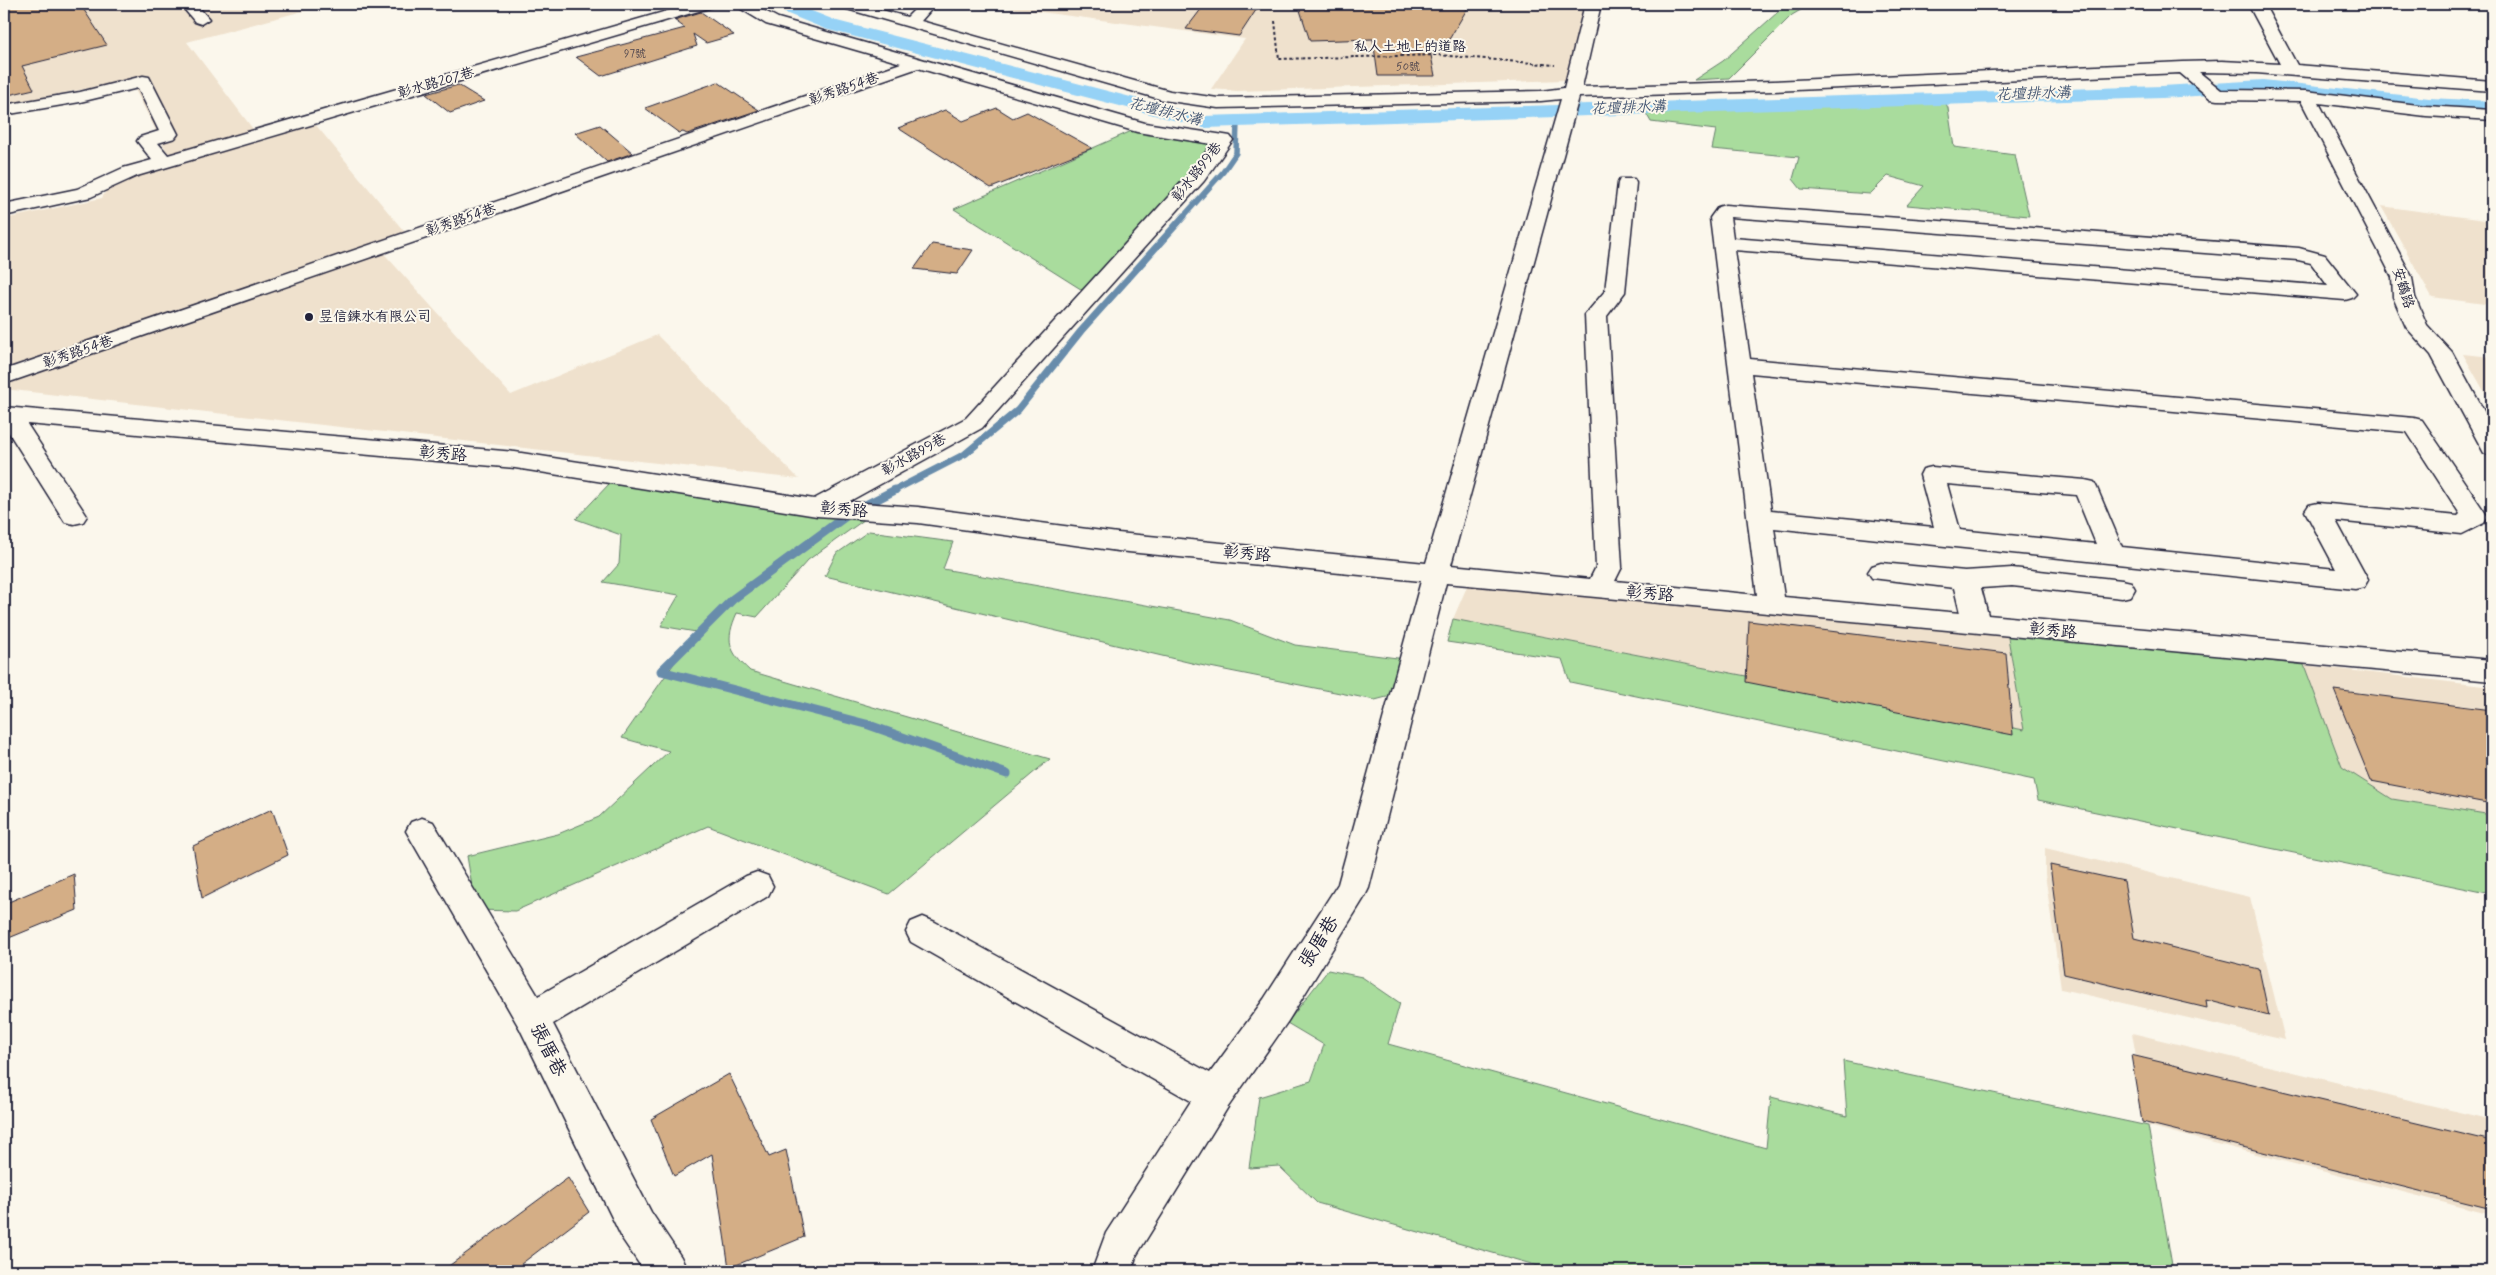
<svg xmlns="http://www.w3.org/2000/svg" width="2496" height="1275" viewBox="0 0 2496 1275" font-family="Mynerve,'LXGW WenKai TC',sans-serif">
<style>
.built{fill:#efe1cd}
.green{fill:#a9dc9d;stroke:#667f6c}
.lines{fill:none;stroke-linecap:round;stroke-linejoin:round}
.stream-far2{stroke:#688cab;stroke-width:5.5}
.stream-far1{stroke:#688cab;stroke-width:7}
.stream{stroke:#688cab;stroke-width:9}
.canal{fill:#96d2f6;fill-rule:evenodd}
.building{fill:#d4ae86;stroke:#22223b}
.minor-casing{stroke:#22223b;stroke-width:3}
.path{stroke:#22223b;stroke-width:2;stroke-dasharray:3 2.5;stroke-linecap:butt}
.minor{fill:#fbf7ec;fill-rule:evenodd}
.poi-dot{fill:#22223b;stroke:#fbf7ec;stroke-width:2}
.labels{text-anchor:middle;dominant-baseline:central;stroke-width:4;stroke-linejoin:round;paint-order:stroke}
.far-number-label{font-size:11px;fill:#4e454e}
.far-street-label{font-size:14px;fill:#22223b;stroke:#fbf7ec}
.far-poi-label{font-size:14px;fill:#22223b;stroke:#fbf7ec;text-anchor:start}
.far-water-label{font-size:15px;font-style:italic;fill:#455773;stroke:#fbf7ec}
.street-label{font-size:16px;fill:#22223b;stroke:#fbf7ec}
.near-street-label{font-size:19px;fill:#22223b;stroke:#fbf7ec}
</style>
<rect width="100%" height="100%" fill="#fbf7ec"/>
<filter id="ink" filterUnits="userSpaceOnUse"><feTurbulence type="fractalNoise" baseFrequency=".02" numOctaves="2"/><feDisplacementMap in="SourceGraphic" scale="10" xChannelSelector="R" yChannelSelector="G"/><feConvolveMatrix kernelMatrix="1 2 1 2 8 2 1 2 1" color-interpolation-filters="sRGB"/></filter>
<g filter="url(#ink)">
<g class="built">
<path d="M4,4h325l-142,38 75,99 53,-17 93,112 -29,12 132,147 146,-60 142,144 -795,-90v-170l98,-21 13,-22 55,-18 -40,-78 -126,25z"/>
<path d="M979,4h611l-24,76 -329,11 -26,-2 34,-50z"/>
<path d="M2008,4h130l4,4 -1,3z"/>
<path d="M2381,206l111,15v84l-60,-8z"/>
<path d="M2463,354l29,3v48z"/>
<path d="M1469,582l538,50 17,98 -571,-111z"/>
<path d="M2304,665l188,22v128l-100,-16 -50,-32z"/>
<path d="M2045,848l205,49 35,143 -224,-51 -16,-115z"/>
<path d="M2132,1033l360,87v95l-344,-89z"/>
</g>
<g class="green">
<path d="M1787,4h24l-19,11 -63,63 -35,2 29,-19z"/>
<path d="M1942,95l6,13 6,39 61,8 14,61 -122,-11 17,-19 -36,-10 -18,18 -69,-5 -8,-10 6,-22 -87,-8 4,-19 -65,-8 -8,-14z"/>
<path d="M1143,126l68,17 2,6 -126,144 -133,-84z"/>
<path d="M610,483l265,29 -67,48 -51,57 -20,-4c-12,27 -9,38 13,58l300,88 -161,135 -181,-68 -193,85 -39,-1 -9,-54 91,-22 41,-17 70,-66 -47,-13 74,-106 -35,-6 18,-31 -76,-13 16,-18 2,-29 -45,-16z"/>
<path d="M869,531l84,11 -10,27 287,51 65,25 118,15 -11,33 -27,7 -175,-35 -375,-89 11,-22z"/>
<path d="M1453,619l571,111 -17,-98 297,33 38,102 50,32 100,16v79l-454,-94 -4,-20 -464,-98 -8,-23 -115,-17z"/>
<path d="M1328,970l34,7 38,26 -12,41 378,104 5,-51 76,19 -4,-55 305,65 25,145h-617l-239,-68 -38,-37 -30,2 10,-71 52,-16 13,-36 -37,-22z"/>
</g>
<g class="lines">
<path class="stream-far2" d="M1183,217l40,-45 13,-19 1,-31"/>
<path class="stream-far1" d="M893,491l72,-37 53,-44 63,-79 103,-115"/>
<path class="stream" d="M895,490l-45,23 -117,86 -72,72 205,53 141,50"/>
<path class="canal" d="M770,4h24l43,17 367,95 958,-30 101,-6 166,18 63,3v12l-63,-3 -166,-18 -101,6 -958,30 -379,-99 -52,-21z"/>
</g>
<g class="building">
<path d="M4,4h76l27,41 -85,21 12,23 -30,7z"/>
<path d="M1205,4h55l-21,32 -53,-7z"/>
<path d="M1298,4h172l-23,39 -19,-3 7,36h-57l-5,-37 -63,2z"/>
<path d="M701,12l33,23 -28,8 -13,-9 4,12 -96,30 -25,-19 109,-29 -11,-8z"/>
<path d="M718,82l41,28 -72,24 -4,-2 -4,1 -34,-25z"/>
<path d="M458,85l26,16 -34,12 -24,-19z"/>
<path d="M997,108l16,10 14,-6 65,36 -101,40 -93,-60 47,-18 18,11z"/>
<path d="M600,125l33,28 -26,9 -32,-29z"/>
<path d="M932,244l41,6 -16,24 -43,-5z"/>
<path d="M1749,621l257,32 7,82 -267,-53z"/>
<path d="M2334,690l158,20v94l-121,-23z"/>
<path d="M272,809l16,46 -86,43 -9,-52z"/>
<path d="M2050,865l74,16 10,57 125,31 10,47 -63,-16 1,8 -143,-34z"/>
<path d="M74,874l3,36 -73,30v-36z"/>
<path d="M2131,1055l361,86v68l-350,-87z"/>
<path d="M729,1074l40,83 17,-7 18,87 -75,31 -17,-114 -38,22 -23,-57z"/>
<path d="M568,1178l21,34 -77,59h-70z"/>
</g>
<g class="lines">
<defs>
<g id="minor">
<path d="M180,4h16l13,15 -8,5 -6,-2z"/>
<path d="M691,4h24l-3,3 -575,169 -46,21 -87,19v-12l73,-15 46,-21 29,-8 -15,-19 3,-4 19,-6 -21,-43 -58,14 -76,13v-10l76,-13 63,-16 6,1 29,57 -3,4 -17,5 10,12z"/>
<path d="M733,4h19l26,14 367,105 79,12 6,1 3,4 -29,41 -222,247 -134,74 70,5 200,26 308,30 135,-464 -20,2 -323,7 -55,-8 -323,-93 -3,-3h24l46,13 13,-13h16l-15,17 249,70 48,7 323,-7 23,-3 21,-84h16l-19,83 191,-6 410,-19 39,-1 58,3 -32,-60h16l33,61 195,16v10l-236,-18 -57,-1 22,18 85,1 120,15 66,4v10l-66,-4 -107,-13 93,174 3,20 12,28 25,27 40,74v30l-8,-3 -53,-98 -25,-28 -13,-30 -1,-20 -91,-176 -84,-1 -6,-1 -31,-26 -407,18 -194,6 -128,468 139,14 6,-12 -11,-252 20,-24 13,-108 2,-4h14l2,4 -11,109 -18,24 15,251 -7,14 142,14 -47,-377 8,-11 7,-2 574,43 26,7 31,39 -4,4 -7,2 -611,-50 16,109 664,59 8,2 62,91 4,6 -4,6 -22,11 -126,-13 32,59 -4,7 -9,2 -581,-61 10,69 176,16 -6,-25 -82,-10 -4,-6 4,-6 9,-3 84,8 47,-3 110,12 9,2 4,7 -4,7 -9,2 -110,-12 -31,2 7,27 504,45v21l-1046,-98 -77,305 -5,10 -76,123 -60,86 -92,149 -4,15h-40l14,-38 85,-132 -280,-159 -5,-10 5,-10 12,-5 12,5 275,151 54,-74 74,-115 83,-303 -303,-30 -200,-28 -101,-7 -302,-48 -488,-44 60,92 -4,6 -9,2 -9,-2 -61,-97v-18l511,45 299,47 152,-81 224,-245 22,-29 -75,-12 -219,-64 -914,316v-14l897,-307 -135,-39zM1730,217l568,43 13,3 17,23 -595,-48zM1751,373l656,59 53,82 -2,2 -140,-13 -9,2 -4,6 31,58 -214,-22 -25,-59 -3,-6 -9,-2 -153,-13 -9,2 -3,6 14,52 -163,-16zM1947,484l129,11 20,49 -136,-14z"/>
<path d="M422,818l11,4 105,174 208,-120 11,-4 11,4 5,10 -5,10 -215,128 98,188 30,45 6,14h-43l-21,-31 -103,-211 -114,-198 5,-9z"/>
</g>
</defs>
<use href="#minor" class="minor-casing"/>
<path class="path" d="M1275,21l4,38 159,-4 117,10"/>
<use href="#minor" class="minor"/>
</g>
</g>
<circle class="poi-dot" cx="309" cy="317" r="5"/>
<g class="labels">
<g class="far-number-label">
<text x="635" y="54">97號</text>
<text x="1408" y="67">50號</text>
</g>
<g class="far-street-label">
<text x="1410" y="47">私人土地上的道路</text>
<text transform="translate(436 83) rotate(-16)">彰水路207巷</text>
<text transform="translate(844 89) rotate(-19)">彰秀路54巷</text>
<text transform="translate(1197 172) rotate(-52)">彰水路99巷</text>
<text transform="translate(461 220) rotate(-19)">彰秀路54巷</text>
<text transform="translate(2403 288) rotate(72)">安鶴路</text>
<text transform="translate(78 352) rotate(-19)">彰秀路54巷</text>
<text transform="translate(914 455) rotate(-29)">彰水路99巷</text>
</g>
<g class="far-poi-label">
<text x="319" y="317">昱信鍊水有限公司</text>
</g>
<g class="far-water-label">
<text transform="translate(2033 94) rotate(-2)">花壇排水溝</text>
<text transform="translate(1628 108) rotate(-2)">花壇排水溝</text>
<text transform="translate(1165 112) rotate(14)">花壇排水溝</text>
</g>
<g class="street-label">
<text transform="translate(443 454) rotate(5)">彰秀路</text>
<text transform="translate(844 510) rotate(5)">彰秀路</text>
<text transform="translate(1247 554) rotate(5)">彰秀路</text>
<text transform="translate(1650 594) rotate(5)">彰秀路</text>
<text transform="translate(2053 631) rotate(5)">彰秀路</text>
</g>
<g class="near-street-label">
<text transform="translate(1319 942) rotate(-58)">張厝巷</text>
<text transform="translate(548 1050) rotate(63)">張厝巷</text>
</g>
</g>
<rect width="2496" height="1275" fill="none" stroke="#fbf7ec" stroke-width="20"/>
<rect x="10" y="10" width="2476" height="1255" fill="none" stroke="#22223b" stroke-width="2" filter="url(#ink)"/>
</svg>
